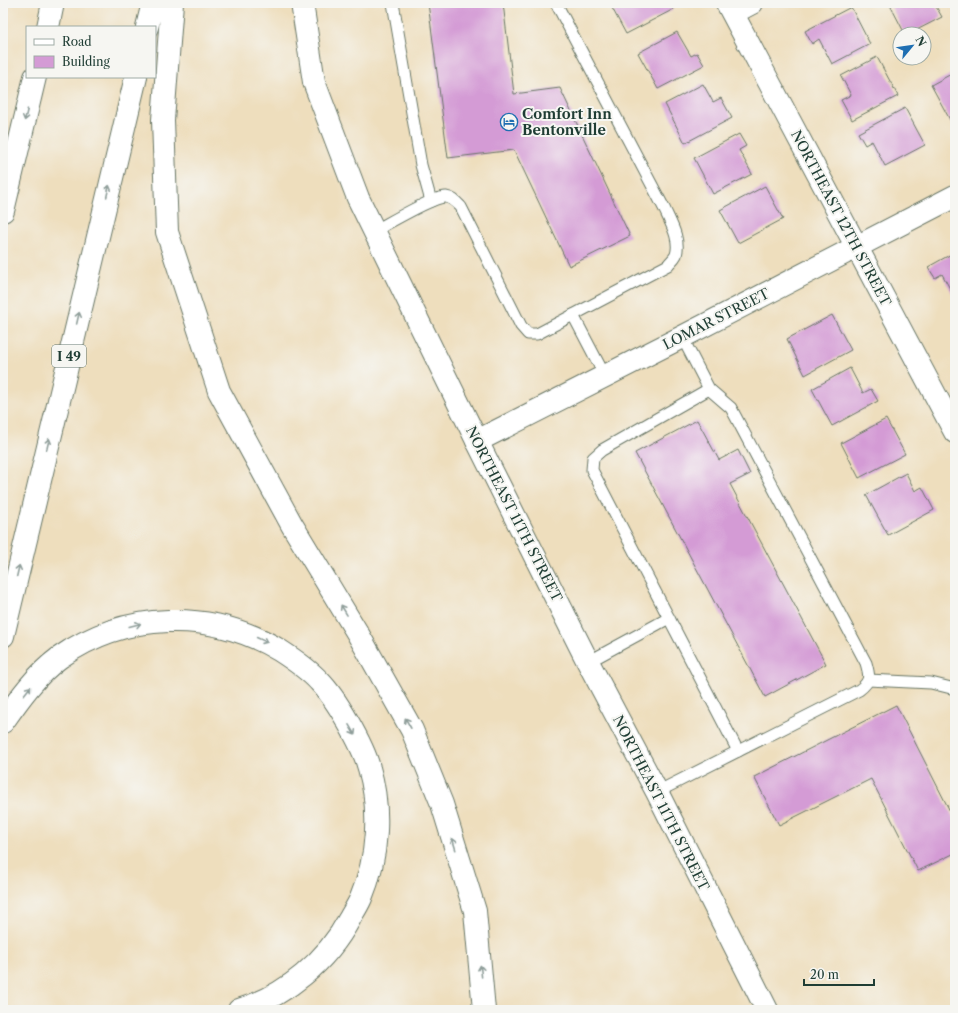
<svg xmlns="http://www.w3.org/2000/svg" width="958" height="1013" viewBox="0 0 958 1013" font-family="'Libre Caslon Text',serif">
<style>
.building{fill:#d49bd5}
.lines{fill:none;stroke-linecap:round;stroke-linejoin:round}
.lane-casing{stroke:#677564;stroke-width:13}
.street-casing{stroke:#677564;stroke-width:24}
.secondary-casing{stroke:#677564;stroke-width:24}
.highway-casing{stroke:#677564;stroke-width:24}
.lane{stroke:#fff;stroke-width:11}
.street{stroke:#fff;stroke-width:22}
.secondary{stroke:#fff;stroke-width:22}
.highway{stroke:#fff;stroke-width:22}
.oneway{stroke:#8f9e9a}
.labels{text-anchor:middle;dominant-baseline:central;stroke-width:4;stroke-linejoin:round;paint-order:stroke}
.shield{fill:#f6f6f2;stroke:#60746d;stroke-width:1}
.shield-label{font-size:13px;font-weight:bold;fill:#1f3d34}
.poi-label{font-size:14px;font-weight:bold;fill:#1f3d34;stroke:#f6f6f2;text-anchor:start}
.street-label{font-size:14px;fill:#1f3d34;stroke:#f6f6f2}
</style>
<rect width="100%" height="100%" fill="#f6f6f2"/>
<filter id="ink" filterUnits="userSpaceOnUse"><feTurbulence type="fractalNoise" baseFrequency=".025" numOctaves="2"/><feDisplacementMap in="SourceGraphic" scale="8" xChannelSelector="R" yChannelSelector="G"/><feConvolveMatrix kernelMatrix="1 2 1 2 8 2 1 2 1" color-interpolation-filters="sRGB"/></filter>
<filter id="wash" filterUnits="userSpaceOnUse"><feTurbulence type="fractalNoise" baseFrequency=".012" numOctaves="4" result="noise"/><feDisplacementMap in="SourceGraphic" scale="16" xChannelSelector="R" yChannelSelector="G"/><feGaussianBlur stdDeviation="0.9" result="paint"/><feColorMatrix in="noise" values="0 0 0 0 0 0 0 0 0 0 0 0 0 0 0 0 0 1.4 0 .05"/><feComposite in="paint" operator="in"/></filter>
<g filter="url(#wash)">
<rect width="100%" height="100%" fill="#eedebd"/>
<g id="blocks">
<g class="building">
<path d="M428,3h75l11,91 46,-6 70,148 -61,30 -55,-116 -66,8z"/>
<path d="M616,3h55l3,6 -48,25 -15,-28z"/>
<path d="M889,3h45l8,14 -33,17h-4z"/>
<path d="M851,7l19,37 -38,20 -13,-25 -7,5 -7,-13z"/>
<path d="M677,32l14,24 6,-3 7,12 -46,24 -20,-36z"/>
<path d="M877,57l21,39 -46,24 -11,-20 10,-5 -10,-19z"/>
<path d="M955,72v57l-24,-44z"/>
<path d="M703,84l10,18 8,-4 11,20 -47,25 -20,-39z"/>
<path d="M905,108l20,37 -40,21 -13,-25 -7,4 -7,-12z"/>
<path d="M739,134l7,12 -7,4 13,24 -39,20 -19,-36z"/>
<path d="M765,186l18,33 -45,24 -18,-33z"/>
<path d="M955,252v46l-13,-24 -7,4 -7,-11z"/>
<path d="M832,315l19,35 -46,25 -18,-36z"/>
<path d="M850,368l13,25 8,-4 7,12 -46,25 -20,-37z"/>
<path d="M886,419l19,35 -46,24 -18,-35z"/>
<path d="M697,420l22,40 19,-10 12,24 -20,10 96,180 -61,33 -130,-244z"/>
<path d="M906,473l9,18 7,-4 12,23 -46,25 -22,-40z"/>
<path d="M896,705l59,116v32l-37,18 -47,-92 -92,46 -25,-48z"/>
</g>
</g>
</g>
<g filter="url(#ink)">
<use href="#blocks" fill-opacity="0" stroke="#677564" stroke-width="1"/>
<g class="lines">
<defs>
<g id="lane">
<path d="M393,3l28,162 10,36"/>
<path d="M374,231c13,-7 60,-35 72,-34 7,1 10,5 15,10l60,119 7,8h9l131,-69c2,-3 6,-6 8,-10 5,-16 -6,-33 -12,-47l-108,-205"/>
<path d="M573,315l32,61"/>
<path d="M709,389l-107,61 -9,8 -1,12 146,281"/>
<path d="M588,662l81,-44"/>
<path d="M868,680l63,3 24,6"/>
<path d="M657,792l202,-102c12,-9 11,-13 7,-27l-135,-255 -22,-19 -27,-52"/>
</g>
<g id="street">
<path d="M727,3l228,429"/>
<path d="M733,13l19,-10"/>
<path d="M477,441l205,-104 273,-141"/>
</g>
<path id="secondary" d="M302,3l12,79 44,116 119,243 111,221 69,130 110,218"/>
<g id="highway">
<path d="M172,3l-9,117 4,112 52,159 73,134 66,109 54,96 30,74 33,107 9,99"/>
<path d="M48,27l5,-24"/>
<path d="M147,27l6,-24"/>
<path d="M3,211l32,-134"/>
<path d="M3,636l133,-559"/>
<path d="M3,722c16,-23 33,-47 56,-64 66,-47 152,-49 220,-8 14,9 29,19 40,31 12,12 21,27 29,41 8,14 17,30 21,46 12,41 9,90 -8,130 -3,7 -7,13 -11,20 -23,43 -64,78 -111,92"/>
</g>
</defs>
<use href="#lane" class="lane-casing"/>
<use href="#street" class="street-casing"/>
<use href="#secondary" class="secondary-casing"/>
<use href="#highway" class="highway-casing"/>
<use href="#lane" class="lane"/>
<use href="#street" class="street"/>
<use href="#secondary" class="secondary"/>
<use href="#highway" class="highway"/>
</g>
<defs><path id="oneway-shaft" d="M-6 0H5M1.5-3L5.5 0L1.5 3" fill="none" stroke-width="1.6" stroke-linecap="round" stroke-linejoin="round"/></defs>
<g class="oneway">
<use href="#oneway-shaft" transform="translate(26 115) rotate(104)"/>
<use href="#oneway-shaft" transform="translate(108 191) rotate(-77)"/>
<use href="#oneway-shaft" transform="translate(78 318) rotate(-77)"/>
<use href="#oneway-shaft" transform="translate(48 444) rotate(-77)"/>
<use href="#oneway-shaft" transform="translate(18 571) rotate(-77)"/>
<use href="#oneway-shaft" transform="translate(344 610) rotate(-121)"/>
<use href="#oneway-shaft" transform="translate(135 625) rotate(-14)"/>
<use href="#oneway-shaft" transform="translate(262 640) rotate(25)"/>
<use href="#oneway-shaft" transform="translate(27 691) rotate(-51)"/>
<use href="#oneway-shaft" transform="translate(408 723) rotate(-119)"/>
<use href="#oneway-shaft" transform="translate(352 730) rotate(60)"/>
<use href="#oneway-shaft" transform="translate(454 844) rotate(-107)"/>
<use href="#oneway-shaft" transform="translate(481 971) rotate(-96)"/>
</g>
</g>
<defs>
<symbol id="hotel-ring" viewBox="-11 -11 22 22"><circle r="9.5" fill="#f6f6f2" stroke="#1f6fb2" stroke-width="1.5"/><path d="M-6-4.5h1.5V1H6V5H4.5V3h-9V5H-6ZM-4 0a1.8 1.8 0 1 1 3.6 0ZM.5 0V-2.5h3Q6-2.5 6 0Z" fill="#1f6fb2"/></symbol>
</defs>
<g fill-rule="evenodd">
<use href="#hotel-ring" x="499" y="112" width="20" height="20"/>
</g>
<g class="labels">
<rect class="shield" x="52" y="345" width="34" height="22" rx="3"/>
<g class="shield-label">
<text x="69" y="356">I 49</text>
</g>
<g class="poi-label">
<text x="522" y="114">Comfort Inn<tspan x="522" dy="16">Bentonville</tspan></text>
</g>
<g class="street-label">
<text transform="translate(841 218) rotate(62)">NORTHEAST 12TH STREET</text>
<text transform="translate(716 319) rotate(-27)">LOMAR STREET</text>
<text transform="translate(514 514) rotate(63)">NORTHEAST 11TH STREET</text>
<text transform="translate(661 803) rotate(63)">NORTHEAST 11TH STREET</text>
</g>
</g>
<rect width="958" height="1013" fill="none" stroke="#f6f6f2" stroke-width="16"/>
<rect x="26" y="26" width="130" height="52" fill="#f6f6f2" stroke="#a0aca6"/>
<rect x="34" y="39" width="20" height="6" fill="#ffffff" stroke="#a0aca6"/>
<text x="62" y="46" font-size="12" fill="#1f3d34">Road</text>
<rect x="34" y="56" width="20" height="12" fill="#d49bd5" stroke="#a0aca6"/>
<text x="62" y="66" font-size="12" fill="#1f3d34">Building</text>
<g transform="translate(912 46) rotate(61)"><circle r="19" fill="#f6f6f2" stroke="#a0aca6"/>
<path d="M0-3L7 15L0 10L-7 15Z" fill="#1f6fb2"/>
<text y="-6" font-size="11" font-weight="bold" text-anchor="middle" fill="#1f3d34">N</text>
</g>
<path d="M804 979v6h70v-6" fill="none" stroke="#1f3d34" stroke-width="2"/>
<text x="810" y="979" font-size="12" fill="#1f3d34" stroke="#f6f6f2" stroke-width="3" paint-order="stroke">20 m</text>
</svg>
